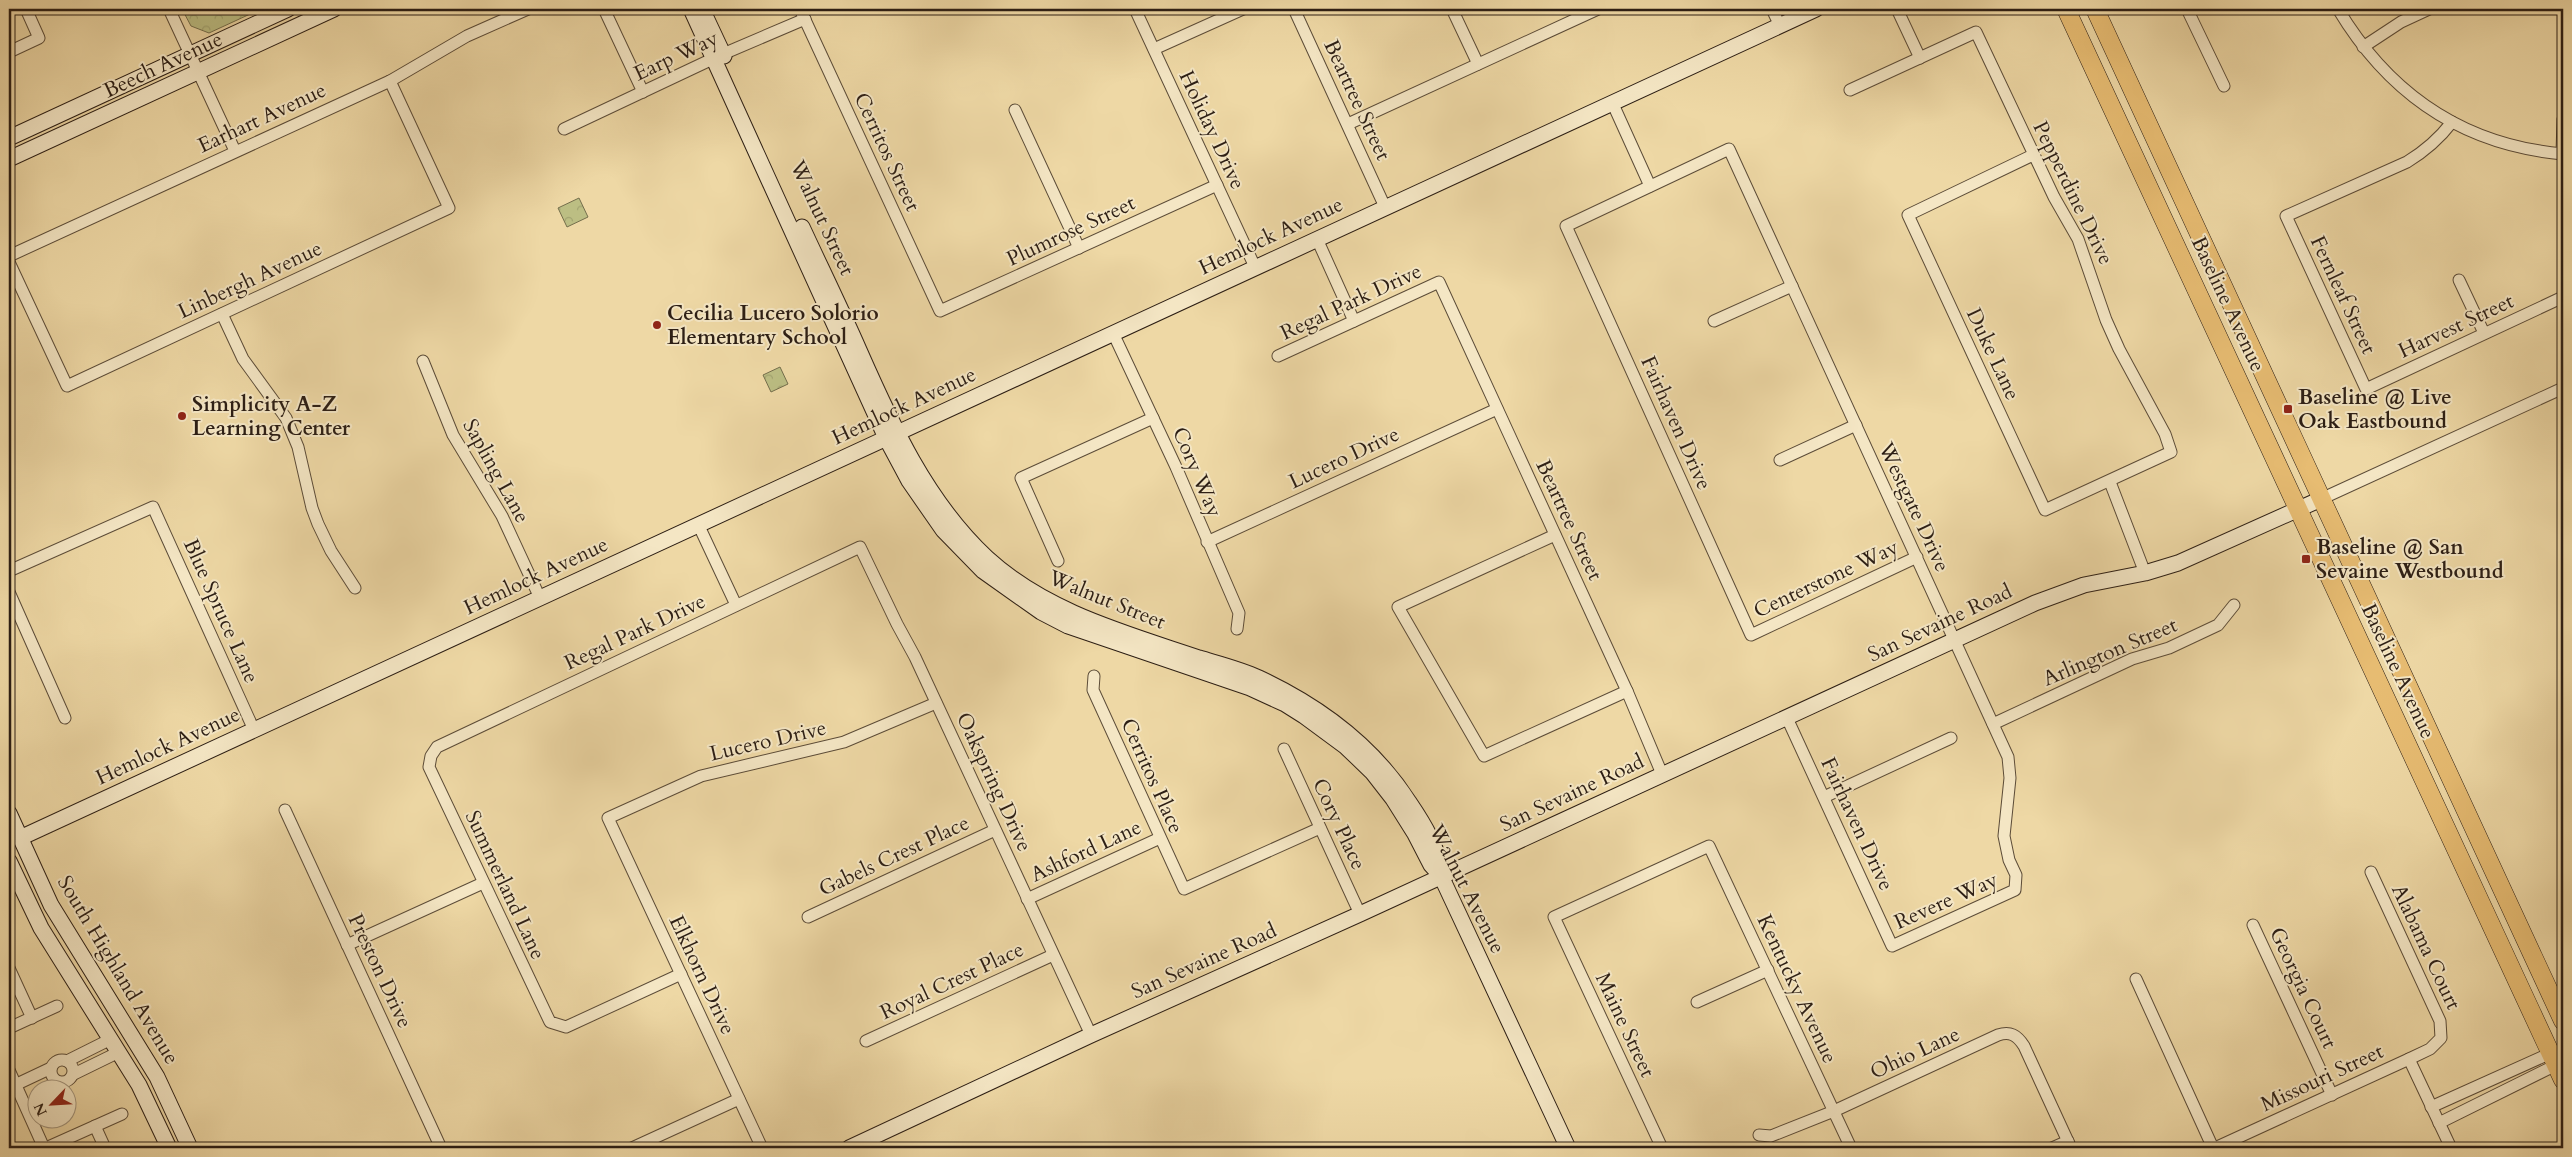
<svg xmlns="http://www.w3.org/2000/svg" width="2572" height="1157" viewBox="0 0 2572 1157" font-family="Cardo,serif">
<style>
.forest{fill:url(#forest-crowns);stroke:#746e4c}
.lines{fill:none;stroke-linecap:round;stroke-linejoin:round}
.street-casing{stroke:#5c4c38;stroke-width:13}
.secondary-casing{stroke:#2c1e14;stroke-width:17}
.primary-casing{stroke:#2c1e14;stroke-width:19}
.street{stroke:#f4e6c4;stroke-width:11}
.secondary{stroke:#f4e6c4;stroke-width:15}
.primary{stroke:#e7bc72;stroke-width:18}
.poi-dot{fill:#8f2418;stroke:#f4e6c4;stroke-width:2}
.labels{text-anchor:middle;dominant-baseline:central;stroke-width:4;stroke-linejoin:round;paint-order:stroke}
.street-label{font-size:21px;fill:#2c1e14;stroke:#f4e6c4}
.poi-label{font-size:21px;font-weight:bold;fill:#2c1e14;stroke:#f4e6c4;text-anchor:start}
</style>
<defs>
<pattern id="forest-crowns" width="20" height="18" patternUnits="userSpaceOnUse" patternTransform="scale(1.25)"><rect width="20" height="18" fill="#bcbe83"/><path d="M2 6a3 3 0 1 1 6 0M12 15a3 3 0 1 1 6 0" fill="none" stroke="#a2a370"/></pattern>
</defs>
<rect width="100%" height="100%" fill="#eed8a5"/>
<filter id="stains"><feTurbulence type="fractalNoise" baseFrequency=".004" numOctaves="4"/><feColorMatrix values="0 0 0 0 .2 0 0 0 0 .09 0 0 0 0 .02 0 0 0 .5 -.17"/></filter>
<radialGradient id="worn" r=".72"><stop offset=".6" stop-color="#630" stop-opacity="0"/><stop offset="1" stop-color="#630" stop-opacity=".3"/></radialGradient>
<g class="forest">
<path d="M182,9h79l-52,24 -18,-7z"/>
<path d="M579,198l9,19 -21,10 -9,-19z"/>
<path d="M780,367l8,17 -17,8 -8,-17z"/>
</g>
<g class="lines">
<defs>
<g id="street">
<path d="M169,9l66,142"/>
<path d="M604,9l39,83"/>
<path d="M800,9l140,302 277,-126"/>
<path d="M1135,9l120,258"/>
<path d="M1294,9l91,198"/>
<path d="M1452,9l26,55"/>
<path d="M1772,9l8,17"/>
<path d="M1897,9l23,49"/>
<path d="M2187,9l37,77"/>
<path d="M2338,9c51,85 125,136 225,145"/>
<path d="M2363,47l38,-25 28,-13"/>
<path d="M1154,49l89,-40"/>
<path d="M9,52l30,-14 -13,-29"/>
<path d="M1850,90l126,-58 78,165 24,42 28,81 13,29 46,85 6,18 -126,58 -137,-295 125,-60"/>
<path d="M1612,102l38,84"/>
<path d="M1015,110l64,138"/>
<path d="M2452,122c-13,17 -27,29 -45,40l-121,54 80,173 197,-92"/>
<path d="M1348,124l250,-115"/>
<path d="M564,129l159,-75 82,-35"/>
<path d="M2562,154l1,-35"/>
<path d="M1317,239l37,82"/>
<path d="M9,256l381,-175 77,-45 61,-27"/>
<path d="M9,262l58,124 382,-178 -59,-127"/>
<path d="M2459,280l25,53"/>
<path d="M222,314l21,45 43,59 12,29 14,61 6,16 13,27 24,37"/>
<path d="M1714,321l78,-35"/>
<path d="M1113,333l63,134 63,146 -2,16"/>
<path d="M1278,356l161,-74 188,409 35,83"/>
<path d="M423,361l30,74 49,81 38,82"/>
<path d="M1780,460l76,-35"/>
<path d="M2110,482l35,91"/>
<path d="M2321,499l242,-111"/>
<path d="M698,524l38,81"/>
<path d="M1555,535l-157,72 86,149 143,-65"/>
<path d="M1207,542l290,-133"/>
<path d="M1058,561l-37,-83 132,-60"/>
<path d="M9,571l144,-64 101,223"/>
<path d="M9,592l56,126"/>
<path d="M1094,676l-1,14 91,199 136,-61"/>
<path d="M1787,718l105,228 123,-56 1,-15 -7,-15 -5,-24 6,-58 -2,-21 -279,-608 -163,77 185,409 166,-78"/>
<path d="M1993,724l139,-65 37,-11 49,-23 16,-20"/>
<path d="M1284,749l76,165"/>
<path d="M1824,797l127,-59"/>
<path d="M285,810l156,338"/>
<path d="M1027,899l133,-61"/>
<path d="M808,917l187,-87"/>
<path d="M2253,925l79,170"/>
<path d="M347,945l136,-62"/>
<path d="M9,968l23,50"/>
<path d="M681,974l-115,53 -16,-5 -121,-255 2,-11 6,-9 423,-200 37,77 18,33 176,378"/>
<path d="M2136,979l77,169"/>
<path d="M1697,1002l71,-32"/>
<path d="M9,1028l48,-22"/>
<path d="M866,1041l187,-86"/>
<path d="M2409,1059l42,89"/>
<circle cx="62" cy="1071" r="11"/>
<path d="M67,1061l44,-22"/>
<path d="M9,1070l35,78"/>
<path d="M74,1074l45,-22"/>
<path d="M15,1085l36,-17"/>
<path d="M42,1090l17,-8"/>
<path d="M2431,1107l120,-54 12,-2"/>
<path d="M2439,1123l123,-61"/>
<path d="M95,1126l10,22"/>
<path d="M1759,1135l12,1 63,-25 164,-76c12,-4 19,0 26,11l47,102"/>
<path d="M46,1148l76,-34"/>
<path d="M632,1148l107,-49"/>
<path d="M762,1148l-154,-330 93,-42 143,-34 92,-39"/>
<path d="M1662,1148l-108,-231 155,-71 142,302"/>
<path d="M2052,1148l16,-7"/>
<path d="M2215,1148l194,-89 21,-10 11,-11 -1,-17 -69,-149"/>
</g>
<g id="secondary">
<path d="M691,9l195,429 23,43 34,49 40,41 58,41 27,14 182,62 35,16 19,12 42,31 26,25 21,27 22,35 16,31 10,11 127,272"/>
<path d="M702,9l22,47"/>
<path d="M9,138l279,-129"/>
<path d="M9,159l325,-150"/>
<path d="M802,227c19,41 39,82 57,123 33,75 67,151 128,208 59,54 138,75 212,100 20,6 41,11 60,20 60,28 114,68 150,124 15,22 31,48 32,74"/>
<path d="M9,813l42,92 106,172 33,71"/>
<path d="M20,838l1796,-829"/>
<path d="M9,861l32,67 98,157 30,63"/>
<path d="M849,1148l242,-113 269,-121 675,-311 49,-18 61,-12 33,-10 143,-64"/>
</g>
<g id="primary">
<path d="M2066,9l497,1071"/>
<path d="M2095,9l468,1012"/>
</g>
</defs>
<use href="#street" class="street-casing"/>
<use href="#secondary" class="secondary-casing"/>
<use href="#primary" class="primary-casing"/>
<use href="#street" class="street"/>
<use href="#secondary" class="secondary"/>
<use href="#primary" class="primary"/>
</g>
<g class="poi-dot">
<circle cx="657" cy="325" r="5"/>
<rect x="2283" y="404" width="10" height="10" rx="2.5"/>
<circle cx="182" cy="416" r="5"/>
<rect x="2301" y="554" width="10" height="10" rx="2.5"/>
</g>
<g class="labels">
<g class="street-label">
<text transform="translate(676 56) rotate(-25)">Earp Way</text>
<text transform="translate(163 65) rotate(-25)">Beech Avenue</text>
<text transform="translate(1357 100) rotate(65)">Beartree Street</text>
<text transform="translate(262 118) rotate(-25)">Earhart Avenue</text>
<text transform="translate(1212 130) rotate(65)">Holiday Drive</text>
<text transform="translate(887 152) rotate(65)">Cerritos Street</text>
<text transform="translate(2073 193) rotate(64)">Pepperdine Drive</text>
<text transform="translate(822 218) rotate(65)">Walnut Street</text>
<text transform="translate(1071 231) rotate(-25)">Plumrose Street</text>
<text transform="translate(1271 236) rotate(-25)">Hemlock Avenue</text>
<text transform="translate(250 280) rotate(-25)">Linbergh Avenue</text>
<text transform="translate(2343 295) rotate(65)">Fernleaf Street</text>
<text transform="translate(1351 302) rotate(-25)">Regal Park Drive</text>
<text transform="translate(2228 304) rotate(65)">Baseline Avenue</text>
<text transform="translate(2456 326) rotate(-25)">Harvest Street</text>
<text transform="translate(1993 354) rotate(65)">Duke Lane</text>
<text transform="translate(904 406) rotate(-25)">Hemlock Avenue</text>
<text transform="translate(1676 423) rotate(66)">Fairhaven Drive</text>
<text transform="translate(1344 458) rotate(-25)">Lucero Drive</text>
<text transform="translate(496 471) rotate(61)">Sapling Lane</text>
<text transform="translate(1197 472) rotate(67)">Cory Way</text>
<text transform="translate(1914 507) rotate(65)">Westgate Drive</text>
<text transform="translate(1569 520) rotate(65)">Beartree Street</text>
<text transform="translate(536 576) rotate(-25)">Hemlock Avenue</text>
<text transform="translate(1826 579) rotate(-25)">Centerstone Way</text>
<text transform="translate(1107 600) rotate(22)">Walnut Street</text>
<text transform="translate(221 611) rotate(66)">Blue Spruce Lane</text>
<text transform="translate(1940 623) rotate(-25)">San Sevaine Road</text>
<text transform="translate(635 632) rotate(-25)">Regal Park Drive</text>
<text transform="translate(2110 652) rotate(-23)">Arlington Street</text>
<text transform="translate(2398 671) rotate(65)">Baseline Avenue</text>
<text transform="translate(768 741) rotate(-13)">Lucero Drive</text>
<text transform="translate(168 746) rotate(-25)">Hemlock Avenue</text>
<text transform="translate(1152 776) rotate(66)">Cerritos Place</text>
<text transform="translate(994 782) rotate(65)">Oakspring Drive</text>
<text transform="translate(1572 793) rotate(-25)">San Sevaine Road</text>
<text transform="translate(1339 824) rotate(65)">Cory Place</text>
<text transform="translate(1857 824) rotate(65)">Fairhaven Drive</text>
<text transform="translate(1086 851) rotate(-25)">Ashford Lane</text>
<text transform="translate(894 856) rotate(-25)">Gabels Crest Place</text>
<text transform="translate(505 885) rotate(65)">Summerland Lane</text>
<text transform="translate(1467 889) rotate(63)">Walnut Avenue</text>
<text transform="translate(1946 901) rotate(-24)">Revere Way</text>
<text transform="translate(2426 947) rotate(65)">Alabama Court</text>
<text transform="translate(1204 961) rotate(-24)">San Sevaine Road</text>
<text transform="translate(118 970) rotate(59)">South Highland Avenue</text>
<text transform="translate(380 971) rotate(65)">Preston Drive</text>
<text transform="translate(702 975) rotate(65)">Elkhorn Drive</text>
<text transform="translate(952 981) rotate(-25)">Royal Crest Place</text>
<text transform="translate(2303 988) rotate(65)">Georgia Court</text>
<text transform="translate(1797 989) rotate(65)">Kentucky Avenue</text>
<text transform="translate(1625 1025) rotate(65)">Maine Street</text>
<text transform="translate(1915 1053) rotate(-25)">Ohio Lane</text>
<text transform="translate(2322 1078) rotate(-25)">Missouri Street</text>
</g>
<g class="poi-label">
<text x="667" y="313">Cecilia Lucero Solorio<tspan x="667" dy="24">Elementary School</tspan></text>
<text x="2298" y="397">Baseline @ Live<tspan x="2298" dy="24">Oak Eastbound</tspan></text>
<text x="192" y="404">Simplicity A-Z<tspan x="192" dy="24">Learning Center</tspan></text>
<text x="2316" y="547">Baseline @ San<tspan x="2316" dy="24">Sevaine Westbound</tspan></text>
</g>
</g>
<rect width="2572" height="1157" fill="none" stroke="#eed8a5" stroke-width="30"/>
<rect x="10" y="10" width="2552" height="1137" fill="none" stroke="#2c1e14" stroke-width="2.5"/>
<rect x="15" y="15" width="2542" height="1127" fill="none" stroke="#2c1e14"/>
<g transform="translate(52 1104) rotate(245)"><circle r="24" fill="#f4e6c4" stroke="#a4967e"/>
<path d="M0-4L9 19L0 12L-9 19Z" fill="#8f2418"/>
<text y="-8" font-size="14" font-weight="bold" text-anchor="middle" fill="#2c1e14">N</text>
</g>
<rect width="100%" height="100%" filter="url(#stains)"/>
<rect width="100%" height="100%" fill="url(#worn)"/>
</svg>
